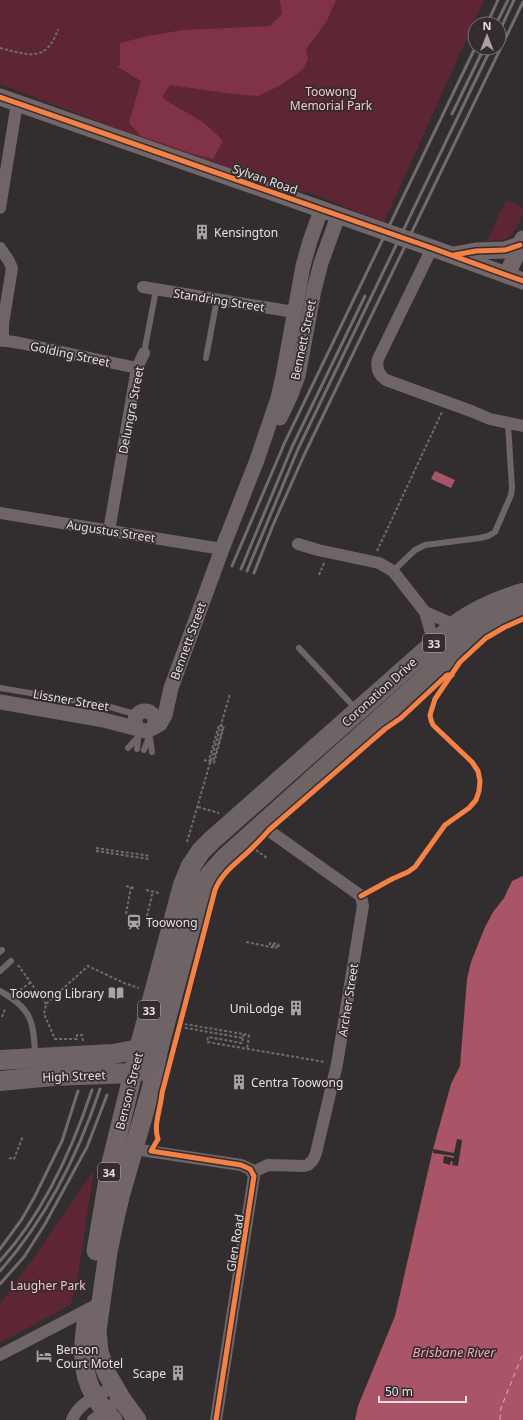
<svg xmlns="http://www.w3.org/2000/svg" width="523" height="1420" viewBox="0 0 523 1420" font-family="'Noto Sans',sans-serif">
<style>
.green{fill:#5e2634}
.forest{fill:#803346}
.water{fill:#a95467}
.pier{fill:#322e2f}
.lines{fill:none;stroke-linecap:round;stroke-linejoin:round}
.ferry{stroke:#f3a7b5;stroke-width:1;stroke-dasharray:5 4;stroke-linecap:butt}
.path{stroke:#736a6c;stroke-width:2;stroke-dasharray:3 2;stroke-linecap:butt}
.service{stroke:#706566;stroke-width:6}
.minor{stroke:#706566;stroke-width:12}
.tertiary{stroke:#706566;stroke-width:15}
.secondary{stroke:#736669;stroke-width:17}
.primary{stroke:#726567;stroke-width:19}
.trunk{stroke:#6e6466;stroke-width:20}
.rail{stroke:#726a6b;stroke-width:3}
.cycleway-casing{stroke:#342c2e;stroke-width:8}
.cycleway{stroke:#f48246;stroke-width:5}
.labels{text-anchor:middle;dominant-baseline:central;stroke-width:3.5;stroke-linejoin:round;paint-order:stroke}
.shield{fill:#342c2e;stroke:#b1aaab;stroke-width:1}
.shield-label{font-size:11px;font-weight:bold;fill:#e6e0e1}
.park-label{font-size:12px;fill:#f8c3cc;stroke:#342c2e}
.street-label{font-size:12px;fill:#e6e0e1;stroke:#342c2e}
.poi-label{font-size:12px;fill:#e6e0e1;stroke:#342c2e;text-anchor:start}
.water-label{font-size:13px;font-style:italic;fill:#f3a7b5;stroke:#342c2e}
</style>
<rect width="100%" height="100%" fill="#322e2f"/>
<g class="green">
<path d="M0,0h484l-100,222 -74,-29 -31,-6 -167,-60 -112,-43z"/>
<path d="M506,200l17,8c0,11 -8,24 -17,31l-19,2z"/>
<path d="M94,1170l-18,117 -6,18 -70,38v-39l35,-48z"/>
</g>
<path class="forest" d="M280,0h56l-9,21 -21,28 2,11 -6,10 -23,16 -21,10 -25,-2 -63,-9 -8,12c11,9 25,15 37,23 9,5 16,13 24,21l-10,18 -20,-5 -52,-18 -12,-13 12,-42 -23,-14 2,-2v-22l28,-7 35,-6 87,-4 12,-12z"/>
<g class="water">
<path d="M435,471l20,9 -4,8 -20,-9z"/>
<path d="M523,876v544h-168l3,-14 37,-90 38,-167 18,-65 9,-18 7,-87 4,-17 14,-35 8,-15 11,-14 8,-17z"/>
</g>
<path class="pier" d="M457,1139l5,1 -4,26 -6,-1 1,-3 -2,-1 -1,4 -7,-2 1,-7 10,2v-2l-21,-3v-4l21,4z"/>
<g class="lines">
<path class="ferry" d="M500,1420l1,-12 22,-55"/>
<g class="path">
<path d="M0,48c28,7 47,15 58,-19"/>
<path d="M377,551l65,-139"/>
<path d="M319,575l5,-12"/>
<path d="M204,760l10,3 10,-37 -5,-1 -10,35 4,1 10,-34 -2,-1"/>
<path d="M198,807l21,6"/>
<path d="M187,842l43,-148"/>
<path d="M96,848l54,8"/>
<path d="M256,850l11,8"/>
<path d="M96,851l53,8"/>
<path d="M126,886l8,2"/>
<path d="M146,890l13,3"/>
<path d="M126,914l5,-27"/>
<path d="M147,916l6,-25"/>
<path d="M246,942l30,6 1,-2 -7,-1"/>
<path d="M270,945v-2l8,1 2,4"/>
<path d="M18,965l28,39"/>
<path d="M20,990l11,-8"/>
<path d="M2,1017l3,-8"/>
<path d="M181,1021l3,3 65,11 -2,14"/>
<path d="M180,1027l63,11 1,-4"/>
<path d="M243,1038l-1,5 -34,-6 -1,5 118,20"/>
<path d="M83,1041l-1,-6h-5v4h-22l-11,-25 2,-10 42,-38 36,17 15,5"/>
<path d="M9,1158l5,1 9,-23"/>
</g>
<g class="service">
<path d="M144,353l12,-63"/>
<path d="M206,358l11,-59"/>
<path d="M393,571l22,-21 10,-5 55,-7 8,-2 7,-4 16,-37 1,-7 -4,-64"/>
<path d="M299,648l58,62"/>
<path d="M0,688l107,18 24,7 11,-1"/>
<path d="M150,738l2,14"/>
<path d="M128,748l10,-11"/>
<path d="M137,749l2,-20"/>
<path d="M144,750l8,-21"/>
<path d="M0,952l2,-2"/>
<path d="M0,971l11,-10"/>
<path d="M0,991c31,17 34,30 35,64"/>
</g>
<g class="minor">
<path d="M0,208l17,-105"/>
<path d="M0,248l9,13 3,7 -9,56v17"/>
<path d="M432,248l-54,111c-2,9 0,16 8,21l85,31 19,8 33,7"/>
<path d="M143,287l151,25"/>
<path d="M0,340l20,3 117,25"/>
<path d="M0,513l222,36"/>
<path d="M109,531l28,-163 7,-15"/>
<path d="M298,544l20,6 61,13 14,8 32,41 6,21 1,11"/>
<path d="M425,612l30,13"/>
<path d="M134,1149l107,16 9,4 4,7 -38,244"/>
<path d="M253,1172l15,-7 36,1 4,-1 5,-5 3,-7 21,-89 26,-158 -2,-10 -100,-71"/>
<path d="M0,1355l100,-52"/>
<path d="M72,1420c6,-17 27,-25 41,-33"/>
<path d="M93,1420l28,-22"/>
</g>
<g class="tertiary">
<path d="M280,418l10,-21 8,-21 16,-86 7,-27 17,-47"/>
<path d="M0,702l104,18 34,9"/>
<circle cx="145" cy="721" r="10"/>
<path d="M153,728l7,-4 5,-9 6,-27 51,-139 35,-89 21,-62 5,-22 20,-110 7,-25 11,-31"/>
</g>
<g class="secondary">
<path d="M0,97l432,151 91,33"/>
<path d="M454,255l22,-4 29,-1 15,-5"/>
<path d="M507,275l16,-36"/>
</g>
<g class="primary">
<path d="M96,1251l14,-84 29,-118"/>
<path d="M87,1317c-4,26 -7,54 7,78 5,9 12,17 19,25"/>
<path d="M137,1420l-16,-22 -14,-24 -8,-22 -2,-21 11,-79 7,-34 6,-25 30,-104 8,-41"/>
</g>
<g class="trunk">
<path d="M0,1060l113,-6 26,-5 44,-164 8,-19 10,-15 11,-11 243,-215c21,-15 43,-25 68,-32"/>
<path d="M0,1081l53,-5 80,-3c17,-4 19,-13 26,-27l40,-149 7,-17 8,-10 11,-12 246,-221 25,-16 27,-12"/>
</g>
<g class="rail">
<path d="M487,24l11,-24"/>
<path d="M496,24l12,-24"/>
<path d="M499,32l15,-32"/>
<path d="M452,114l32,-66"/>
<path d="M232,566l53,-124 190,-394"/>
<path d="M241,569l51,-122 73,-151"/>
<path d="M247,571l51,-122 193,-401"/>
<path d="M254,573l19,-48 32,-72 218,-451"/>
<path d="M0,1249l22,-30 13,-23 27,-55 16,-50"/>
<path d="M0,1261c43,-47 72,-111 92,-171"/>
<path d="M0,1271c46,-52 78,-116 100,-182"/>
<path d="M0,1284l24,-27 21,-33 42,-77 20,-52"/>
</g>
<defs>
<g id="cycleway">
<path d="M0,97l432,151 91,33"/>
<path d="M454,255l22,-4 29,-1 15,-5"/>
<path d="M361,896l31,-17 16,-7 7,-5 30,-42 24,-17 7,-8 3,-9 1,-10 -2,-10 -6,-9 -39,-37 -2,-5 -1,-5 5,-16 25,-37 26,-24 19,-11 18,-8"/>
<path d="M216,1420l38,-244 -4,-7 -9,-4 -90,-14 7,-12c-5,-14 3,-31 4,-46l53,-203c8,-20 25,-29 39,-44 5,-5 10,-10 15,-16l116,-101 16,-11 46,-43h5"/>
</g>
</defs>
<use href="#cycleway" class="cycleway-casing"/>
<use href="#cycleway" class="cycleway"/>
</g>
<defs>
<symbol id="building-bare" viewBox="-9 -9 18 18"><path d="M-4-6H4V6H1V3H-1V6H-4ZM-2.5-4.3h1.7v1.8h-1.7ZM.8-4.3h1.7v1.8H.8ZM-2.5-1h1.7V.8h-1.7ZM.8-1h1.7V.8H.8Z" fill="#a7a2a3" stroke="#342c2e" stroke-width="2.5" paint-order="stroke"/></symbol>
<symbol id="station-bare" viewBox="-9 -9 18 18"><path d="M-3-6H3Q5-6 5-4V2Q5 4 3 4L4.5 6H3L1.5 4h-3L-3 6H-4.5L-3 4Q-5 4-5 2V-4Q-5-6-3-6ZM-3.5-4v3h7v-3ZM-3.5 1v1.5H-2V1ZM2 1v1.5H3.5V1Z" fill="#a7a2a3" stroke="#342c2e" stroke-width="2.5" paint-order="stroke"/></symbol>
<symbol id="library-bare" viewBox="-9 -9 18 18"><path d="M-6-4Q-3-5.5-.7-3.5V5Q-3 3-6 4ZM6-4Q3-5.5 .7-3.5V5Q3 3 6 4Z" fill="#a7a2a3" stroke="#342c2e" stroke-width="2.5" paint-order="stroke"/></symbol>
<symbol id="hotel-bare" viewBox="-9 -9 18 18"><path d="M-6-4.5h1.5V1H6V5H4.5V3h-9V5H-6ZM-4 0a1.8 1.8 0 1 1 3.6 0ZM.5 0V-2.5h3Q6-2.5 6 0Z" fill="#a7a2a3" stroke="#342c2e" stroke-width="2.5" paint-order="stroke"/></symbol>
</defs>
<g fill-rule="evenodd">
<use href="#building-bare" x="191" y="221" width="22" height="22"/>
<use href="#station-bare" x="123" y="911" width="22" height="22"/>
<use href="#library-bare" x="105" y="982" width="22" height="22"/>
<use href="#building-bare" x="285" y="997" width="22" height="22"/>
<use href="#building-bare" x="228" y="1071" width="22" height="22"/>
<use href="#hotel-bare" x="33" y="1345" width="22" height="22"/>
<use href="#building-bare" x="167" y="1362" width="22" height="22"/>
</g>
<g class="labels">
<g class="shield">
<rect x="423" y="634" width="22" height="18" rx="3"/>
<rect x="138" y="1001" width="22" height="18" rx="3"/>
<rect x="98" y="1163" width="22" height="18" rx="3"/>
</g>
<g class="shield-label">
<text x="434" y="643">33</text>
<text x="149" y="1010">33</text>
<text x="109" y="1172">34</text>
</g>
<g class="park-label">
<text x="331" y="91">Toowong<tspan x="331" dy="14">Memorial Park</tspan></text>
<text x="48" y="1285">Laugher Park</text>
</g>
<g class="street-label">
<text transform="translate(265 179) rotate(19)">Sylvan Road</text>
<text transform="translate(219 300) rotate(9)">Standring Street</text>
<text transform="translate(303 340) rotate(-78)">Bennett Street</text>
<text transform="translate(70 354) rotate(12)">Golding Street</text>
<text transform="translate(131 410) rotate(-79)">Delungra Street</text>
<text transform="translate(111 531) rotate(9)">Augustus Street</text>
<text transform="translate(188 641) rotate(-70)">Bennett Street</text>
<text transform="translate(379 692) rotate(-42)">Coronation Drive</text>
<text transform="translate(71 700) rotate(10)">Lissner Street</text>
<text transform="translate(348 1000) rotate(-81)">Archer Street</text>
<text transform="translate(74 1076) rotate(-2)">High Street</text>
<text transform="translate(129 1091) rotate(-76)">Benson Street</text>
<text transform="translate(235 1243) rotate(-81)">Glen Road</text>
</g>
<g class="poi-label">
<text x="214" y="232">Kensington</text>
<text x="146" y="922">Toowong</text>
<text x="104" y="993" text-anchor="end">Toowong Library</text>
<text x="284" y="1008" text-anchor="end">UniLodge</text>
<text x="251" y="1082">Centra Toowong</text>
<text x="56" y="1349">Benson<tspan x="56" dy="14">Court Motel</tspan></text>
<text x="166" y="1373" text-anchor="end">Scape</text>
</g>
<g class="water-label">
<text x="454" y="1352">Brisbane River</text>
</g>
</g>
<g transform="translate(487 36)"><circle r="19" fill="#342c2e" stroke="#7b7476"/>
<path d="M0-3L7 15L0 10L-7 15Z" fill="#a7a2a3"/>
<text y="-6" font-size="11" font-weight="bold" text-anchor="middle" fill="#e6e0e1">N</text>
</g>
<path d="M379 1396v6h87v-6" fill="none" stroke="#e6e0e1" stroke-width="2"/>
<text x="385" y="1396" font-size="12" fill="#e6e0e1" stroke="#342c2e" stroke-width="3" paint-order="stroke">50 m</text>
</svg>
